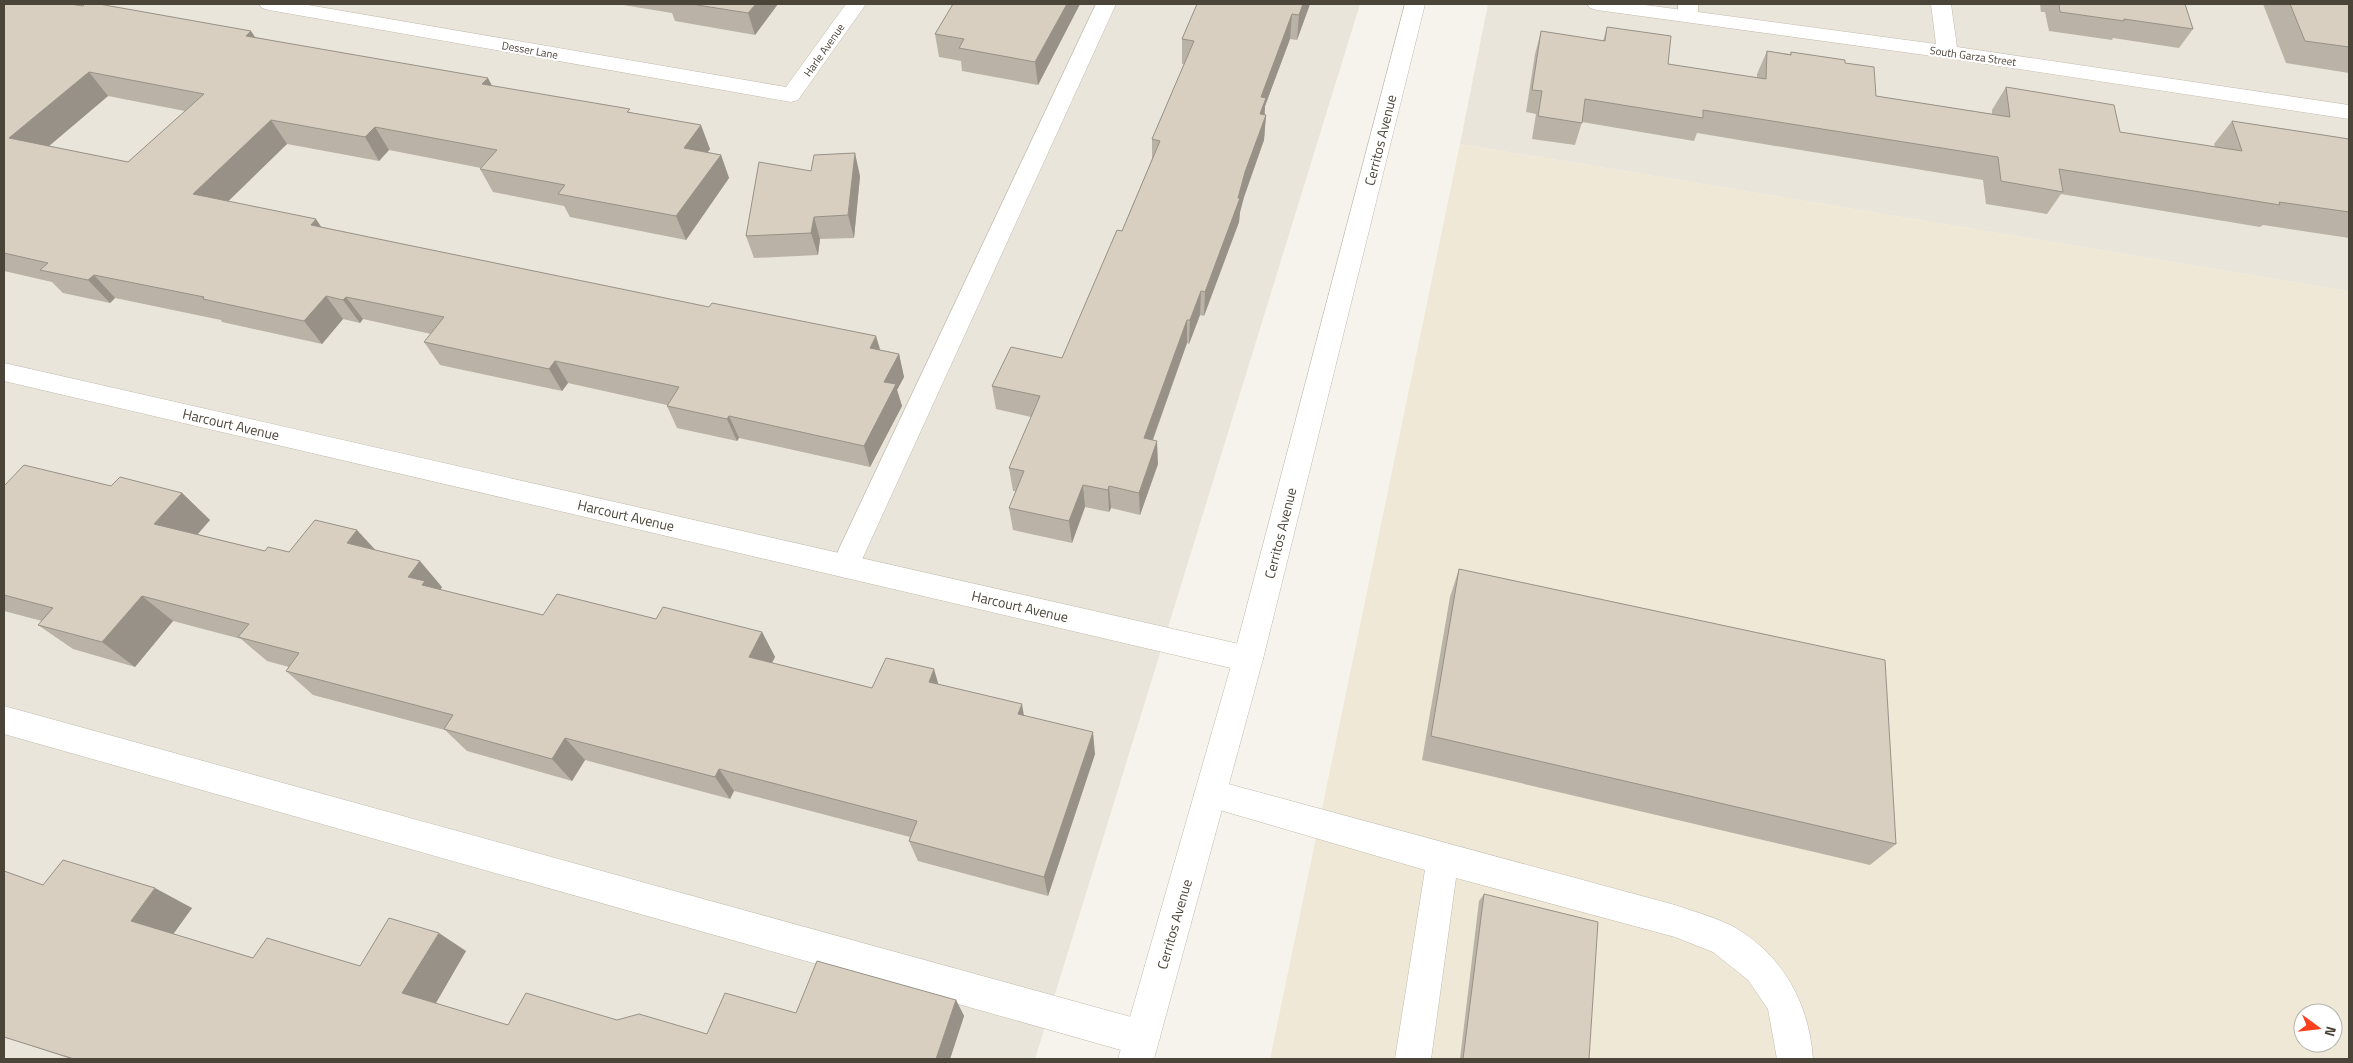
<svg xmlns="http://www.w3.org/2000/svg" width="2353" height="1063" viewBox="0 0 2353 1063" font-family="'Titillium Web',sans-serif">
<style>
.residential{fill:#eae5da}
.education{fill:#efe8d6;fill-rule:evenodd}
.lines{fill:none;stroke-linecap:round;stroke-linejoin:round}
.service-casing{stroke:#c2bbae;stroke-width:1}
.minor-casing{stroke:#c2bbae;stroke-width:1}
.tertiary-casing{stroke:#c2bbae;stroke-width:1}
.service{fill:#fff;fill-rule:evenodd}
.minor{fill:#fff;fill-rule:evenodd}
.tertiary{fill:#fff;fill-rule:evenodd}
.wall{fill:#bab2a6;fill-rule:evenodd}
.shaded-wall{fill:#979187}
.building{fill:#d8cfc1;stroke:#979187;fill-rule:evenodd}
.labels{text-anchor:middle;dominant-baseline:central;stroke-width:4.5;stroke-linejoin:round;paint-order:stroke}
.far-street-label{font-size:11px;fill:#4b4439;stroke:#fff}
.street-label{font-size:14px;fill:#4b4439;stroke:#fff}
</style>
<rect width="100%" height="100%" fill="#f6f3ec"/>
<g class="residential">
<path d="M4,4h1356l-325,1055h-1031z"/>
<path d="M1488,4h861v287l-889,-147z"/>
</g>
<path class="education" d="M1460,144l889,147v768h-1079zM2303,1013h30v30h-30z"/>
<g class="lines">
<defs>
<g id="service">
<path d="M1096,4h20l-257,562 -4,8 -10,4 -10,-4 -4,-8z"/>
<path d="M1678,4h20v12l-3,4 -7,2 -7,-2 -3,-4z"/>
<path d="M4,706l1138,314 12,6 6,12 -6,12 -12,6 -1138,-322z"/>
<path d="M1210,779l465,126c20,7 43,13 61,23 48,29 73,76 77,131h-36l-9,-50 -20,-29 -35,-28 -38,-15 -219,-59 -25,181h-36l30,-189 -226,-66 -5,-10 5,-10z"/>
</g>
<g id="minor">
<path d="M259,4h43l484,83 60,-83h20l-68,96 -7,2 -522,-92 -7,-2z"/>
<path d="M1587,4h51l298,40 -5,-40h20l6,43 392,58v14l-402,-61 -350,-48 -7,-2z"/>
<path d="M4,363l1244,283 10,4 5,9 -5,9 -10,4 -1244,-291z"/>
</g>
<path id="tertiary" d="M1405,4h20l-162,655 -109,400h-36l115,-400z"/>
</defs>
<use href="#service" class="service-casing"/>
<use href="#minor" class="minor-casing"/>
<use href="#tertiary" class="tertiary-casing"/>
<use href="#service" class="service"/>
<use href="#minor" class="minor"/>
<use href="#tertiary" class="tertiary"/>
</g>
<g class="wall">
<path d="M4,4l251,33 237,49 139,26 79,37 -3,3 14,3 8,23 -43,62 -116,-23 -6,-11 -71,-14 -13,-23 1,-1 -92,-18 -10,11 -92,-17 -59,57 94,26 577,127 5,23 -7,13 5,16 -32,61 -131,-29 -2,3 -60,-13 -10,-22v-1l-99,-22 -6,8 -122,-26 -16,-23 7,-8 -68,-15 -3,4 -17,-4 -21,25 -100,-22 -1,-2 -106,-22 -5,5 -47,-10 -11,-11 -48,-11zM108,96l77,15 -57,51 -79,-16z"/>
<path d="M617,4h161l-23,31 -80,-14 -3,-8z"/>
<path d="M953,4h127l-42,81 -76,-14 -1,-10 -22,-4 -4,-23z"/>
<path d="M1197,4h113l-13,36 -7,-1 -25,67v9h1l-2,25 -20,57 -4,15 -1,10 -35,94 -4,-1 -11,29 -2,-1 -34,97 5,24 -18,51 -29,-7 -2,4 -24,-5 -13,36 -59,-13 -4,-22 7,-17h-3l-4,-23 22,-51 -35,-8 -4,-23 70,-28 60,-127 30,-72v-20l32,-75h-2v-25z"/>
<path d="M2040,4h145l8,25 -14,19 -66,-10 -1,2 -63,-9 -4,-19h-4z"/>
<path d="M2263,4h86v69l-63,-10z"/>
<path d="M1607,27l61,37 89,14v-4l10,-23 23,3 1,-2 54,11 31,33 116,18v-4l14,-23 114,45 95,15 -1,-3 18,-23 117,18v99l-86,-13 -3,2 -199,-33 -14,20 -61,-10 -3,-24 -286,-47 -3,8 -112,-19 -7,23 -43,-6 4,-25 -10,-2 9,-58 6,-23 62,10z"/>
<path d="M811,171l49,5 -6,62 -34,1 -2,16 -64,3 -8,-22z"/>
<path d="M4,486h107l71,7 28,27 -13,14 68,17 24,1 86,-2 67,37 -2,3 103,25 113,4 106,13 13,25 -3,6 100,25 66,-4 86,31 71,39 -47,142 -130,-35 -9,-20 1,-4 -176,-46 -4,8 -145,-39 -13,21 -105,-30 -22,-21 -132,-35 -27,-24 3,-4 -22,-6 -26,-22 -68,-18 -38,46 -62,-18 -35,-24 4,-4 -38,-10z"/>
<path d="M1459,569l437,275 -26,21 -448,-105 28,-163z"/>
<path d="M4,871l39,14 149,23 -19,26 80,24 107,8 106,-15 -31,52 73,22 109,-5 90,14 89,-21 160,-13 8,16 -14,43h-879l-67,-22z"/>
<path d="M1484,894l105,165h-129l19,-158z"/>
</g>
<g class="shaded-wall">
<path d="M756,4h22l-23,31 -7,-22z"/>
<path d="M1067,4h13l-42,81 -3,-23z"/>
<path d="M1303,4h7l-13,36 2,-25z"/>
<path d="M1292,14l-2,25 -25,67 -1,13 2,-4 -2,25 -20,57 -4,15 -1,10 -35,94 1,-24 33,-94 23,-101z"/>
<path d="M251,31l16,24 -21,-19z"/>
<path d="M89,72l19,24 -78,66 -21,-24z"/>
<path d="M488,78l12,23 -18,-17z"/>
<path d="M271,120l16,24 -75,73 -19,-23z"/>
<path d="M701,125l9,24 -17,23 -9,-24z"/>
<path d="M375,127l14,23 -10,11 -14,-24z"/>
<path d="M855,153l5,23 -6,62 -6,-23z"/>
<path d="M721,155l8,23 -43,62 -10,-24z"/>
<path d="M814,217l6,22 -2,16 -7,-22z"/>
<path d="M316,219l16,24 -21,-18z"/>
<path d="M94,275l21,23 -5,5 -22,-23z"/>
<path d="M1201,291l-1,24 -11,29 1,-24z"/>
<path d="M326,296l17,23 -21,25 -18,-23z"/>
<path d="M346,297l17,22 -3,4 -17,-23z"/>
<path d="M1187,320v23l-42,118 -1,-23z"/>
<path d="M876,336l7,23 -13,-11z"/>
<path d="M899,354l5,23 -7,13 5,16 -32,61 -6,-21 20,-64z"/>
<path d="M555,361l13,22 -6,8 -13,-22z"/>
<path d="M729,416l10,22 -2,3 -10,-22z"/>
<path d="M1157,441l1,23 -18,51 -1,-22z"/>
<path d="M1083,485l2,22 -13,36 -3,-22z"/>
<path d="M1109,486l2,22 -2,4 -1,-22z"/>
<path d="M182,493l28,27 -26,30 -30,-26z"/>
<path d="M357,530l24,26 -34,-13z"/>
<path d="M420,561l22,26 -5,7 -29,-17z"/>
<path d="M142,596l31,25 -38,46 -33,-25z"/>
<path d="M762,632l13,25 -13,24 -13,-24z"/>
<path d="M934,669l7,24 -12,-11z"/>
<path d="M1022,704l4,24 -8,-14z"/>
<path d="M1093,732l2,22 -47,142 -4,-19z"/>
<path d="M565,738l20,22 -13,21 -20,-22z"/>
<path d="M719,769l15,22 -4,8 -15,-22z"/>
<path d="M155,888l37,20 -23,32 -38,-19z"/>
<path d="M439,933l27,18 -34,59 -30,-17z"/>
<path d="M956,1000l8,16 -14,43h-14z"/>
</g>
<g class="building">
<path d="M4,4h66l13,2 2,-2h14l152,27 -5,5 242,42 -6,6 148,25 -3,3 74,13 -17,23 37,7 -45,61 -118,-22 7,-9 -85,-16 17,-19 -122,-23 -10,10 -94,-17 -78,74 123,25 -5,6 82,17 316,65 3,-4 164,33 -6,12 29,6 -15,28 12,2 -32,62 -135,-30 -2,3 -60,-13 12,-19 -124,-26 -6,8 -125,-27 20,-25 -98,-20 -3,3 -17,-4 -22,25 -101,-22 1,-2 -110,-22 -6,5 -48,-10 8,-7 -44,-10zM89,72l115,22 -76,68 -119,-24z"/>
<path d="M691,4h65l-8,9z"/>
<path d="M953,4h114l-32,58 -76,-14 5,-9 -29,-5z"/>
<path d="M1197,4h106l-4,11 -7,-1 -31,83 5,1 -6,16 6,1 -21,57 -7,26h2l-35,94 -4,-1 -11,29h-3l-43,118 13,3 -18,52 -30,-7 -1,4 -25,-5 -14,36 -60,-13 15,-37 -15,-3 31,-72 -48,-10 19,-39 51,11 55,-128 5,1 38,-90 -8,-2 42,-98 -12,-2z"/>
<path d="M2059,4h126l8,25 -69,-10v2l-64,-9z"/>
<path d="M2290,4h59v43l-44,-6z"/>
<path d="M1607,27l64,9 -3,28 98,15 1,-28 24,4v-3l54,8v3l29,4 2,29 134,21 -4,-30 108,18 6,27 122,19 -10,-30 117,18v73l-70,-10 1,3 -221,-36 4,23 -62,-11 -3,-24 -295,-47v8l-118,-19 -3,24 -44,-7 4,-25 -10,-1 9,-59 64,10z"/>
<path d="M855,153l-7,62 -34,2 -3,16 -65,3 13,-74 52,9 3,-16z"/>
<path d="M24,465l87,21 9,-9 62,16 -28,31 111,27 3,-4 21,5 26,-32 42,10 -10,13 73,18 -12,16 17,4 -3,4 121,30 14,-21 99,25 7,-12 99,25 -13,25 123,31 14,-30 48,11 -5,13 93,22 -4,10 75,18 -49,145 -135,-36 8,-20 -198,-52 -4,8 -150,-39 -13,21 -108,-30 9,-14 -167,-44 13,-18 -61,-16 11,-13 -107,-28 -40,46 -64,-17 15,-17 -49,-13v-109z"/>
<path d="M1459,569l426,91 11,184 -465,-108z"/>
<path d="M63,860l92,28 -24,33 122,37 14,-20 93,28 29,-48 50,15 -37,60 106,32 18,-32 91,27 22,-6 68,20 18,-41 71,20 21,-52 139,39 -20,59h-862l-70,-22v-166l39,14z"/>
<path d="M1484,894l114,28 -9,137h-126z"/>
</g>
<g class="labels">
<g class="far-street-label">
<text transform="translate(530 50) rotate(10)">Desser Lane</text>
<text transform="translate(824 50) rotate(-55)">Harle Avenue</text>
<text transform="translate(1973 56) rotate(8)">South Garza Street</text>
</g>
<g class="street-label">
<text transform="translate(1380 140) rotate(-76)">Cerritos Avenue</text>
<text transform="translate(231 424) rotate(13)">Harcourt Avenue</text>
<text transform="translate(626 515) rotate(13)">Harcourt Avenue</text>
<text transform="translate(1280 533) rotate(-76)">Cerritos Avenue</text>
<text transform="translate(1020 606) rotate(13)">Harcourt Avenue</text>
<text transform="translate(1174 924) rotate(-74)">Cerritos Avenue</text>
</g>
</g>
<rect width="2353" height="1063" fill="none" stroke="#4b4439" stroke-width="10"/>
<g transform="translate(2318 1028) rotate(105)"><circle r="24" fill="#ffffff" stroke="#b7b4b0"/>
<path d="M0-4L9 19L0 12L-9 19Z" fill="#fc3f1d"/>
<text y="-8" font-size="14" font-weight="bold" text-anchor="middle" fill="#4b4439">N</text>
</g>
</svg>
